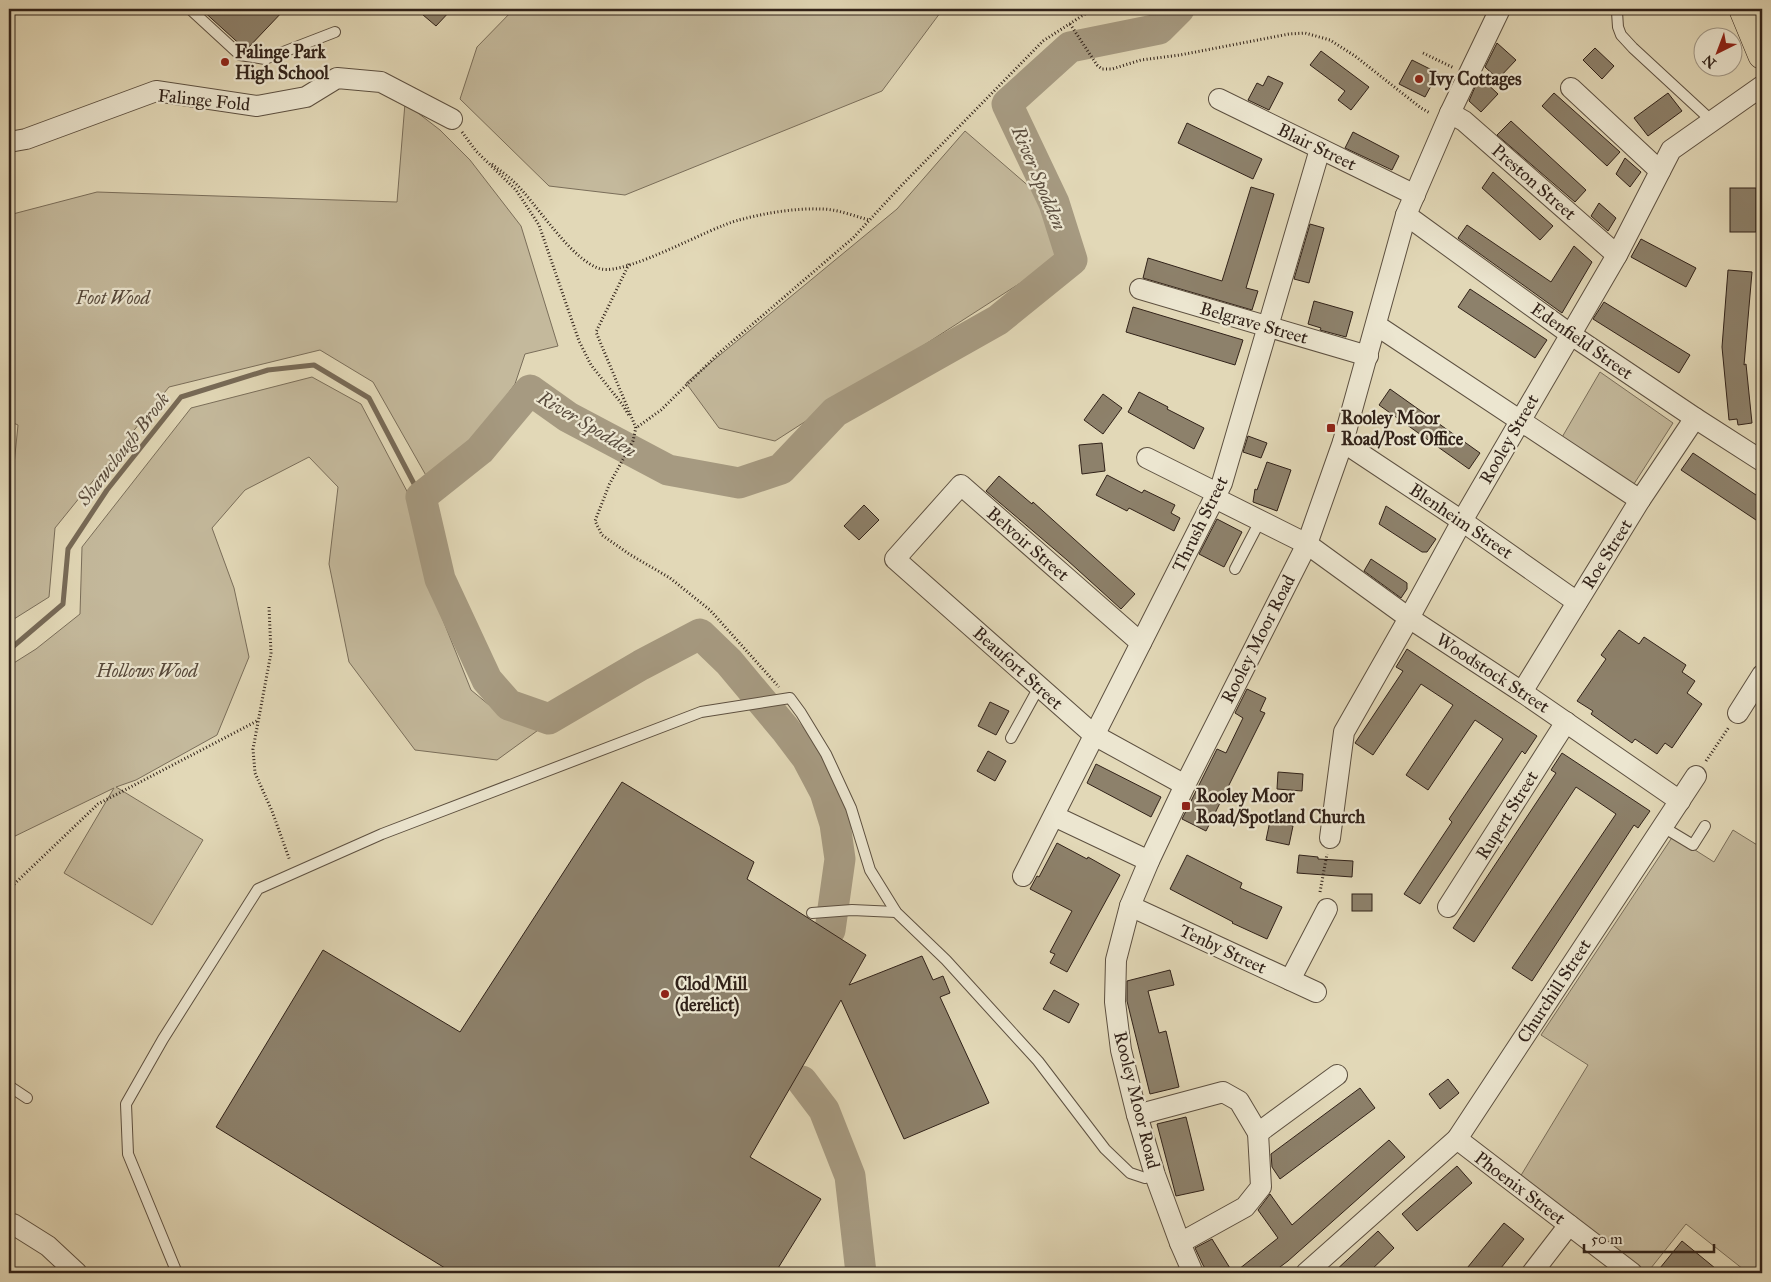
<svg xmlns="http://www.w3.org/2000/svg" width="1771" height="1282" viewBox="0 0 1771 1282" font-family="'IM FELL Great Primer',serif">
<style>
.green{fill:#c4b99c;stroke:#7a6e5a}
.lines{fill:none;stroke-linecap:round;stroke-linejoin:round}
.stream{stroke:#776a57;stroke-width:5}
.river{stroke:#a69a81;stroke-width:31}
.building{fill:#8d816b;stroke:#312219}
.service-casing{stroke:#5d5040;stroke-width:12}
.minor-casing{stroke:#5d5040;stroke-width:22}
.primary-casing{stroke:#312219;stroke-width:29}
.path{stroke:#312219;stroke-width:3;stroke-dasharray:1 2.5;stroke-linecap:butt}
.service{stroke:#ece6d0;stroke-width:10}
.minor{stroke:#ece6d0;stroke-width:20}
.primary{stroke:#e2d8b7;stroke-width:28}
.poi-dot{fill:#8f2418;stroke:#ece6d0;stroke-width:2}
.labels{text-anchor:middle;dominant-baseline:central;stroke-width:4.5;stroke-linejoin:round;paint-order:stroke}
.poi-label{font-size:18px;font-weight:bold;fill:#312219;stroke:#ece6d0;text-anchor:start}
.street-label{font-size:18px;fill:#312219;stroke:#ece6d0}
.park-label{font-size:18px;font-style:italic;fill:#56483a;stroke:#ece6d0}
.water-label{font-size:19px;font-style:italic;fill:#5a4c3d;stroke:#ece6d0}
</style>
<rect width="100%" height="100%" fill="#e2d8b7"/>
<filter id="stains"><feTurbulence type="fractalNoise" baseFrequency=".004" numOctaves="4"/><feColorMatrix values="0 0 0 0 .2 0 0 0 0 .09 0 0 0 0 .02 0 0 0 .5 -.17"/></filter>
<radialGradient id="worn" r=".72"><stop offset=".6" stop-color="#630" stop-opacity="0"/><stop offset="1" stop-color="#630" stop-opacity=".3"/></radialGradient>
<g class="green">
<path d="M514,9h429l-61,82 -257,104 -76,-9 -89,-87 17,-52z"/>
<path d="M405,103l35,27 30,30 51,66 37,120 -33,8 -10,30 -31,42 -56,53 -55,-97 -53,-32 -151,37 -114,141 -6,69 -35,22 -5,-48v-97l5,-9 4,-40 -9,-4v-206l88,-23 300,10z"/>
<path d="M965,131l74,64 28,58 -292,188 -56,-13 -33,-45 211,-174z"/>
<path d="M1600,372l73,51 -41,64 -71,-48z"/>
<path d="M312,377l49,27 49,93 15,78 46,115 29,24 41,14 -44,32 -82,-10 -66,-88 -20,-98 9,-77 -29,-30 -64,33 -33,38 22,60 15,69 -32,78 -81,45 -20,7 87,53 -51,85 -88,-52 50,-85 -105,51v-173l27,-17 44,-35 2,-67 109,-139z"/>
<path d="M1733,830l29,18v407l-8,18h-6l-62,-49 -39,49h-3l-124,-96 68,-112 -47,-30 132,-199 41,26z"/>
</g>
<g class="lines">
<path class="stream" d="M9,650l54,-46 5,-55 39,-59 74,-93 87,-27 46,-5 55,33 52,99"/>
<g class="river">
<path d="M830,930l10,-71 -5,-35 -10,-32 -18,-34 -22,-29 -56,-67 -29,-28 -59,31 -92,54 -40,-14 -22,-25 -47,-101 -19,-82 59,-47 50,-60 38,27 100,53 71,13 42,-14 54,-57 163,-92 74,-60 -18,-57 -47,-99 63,-57 89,-18 20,-20"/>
<path d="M802,1081l22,29 26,66 11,97"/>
</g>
</g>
<g class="building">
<path d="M201,9h84l-38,40h-2z"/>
<path d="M416,9h36l-16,17z"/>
<path d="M1497,43l19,17 -18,19 -13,-12z"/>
<path d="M1595,48l19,18 -12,13 -19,-19z"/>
<path d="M1321,51l48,36 -18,23 -13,-10 7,-9 -35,-26z"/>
<path d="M1412,60l26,13 -13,24 -26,-13z"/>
<path d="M1268,76l15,7 -14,27 -21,-10 9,-17 6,3z"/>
<path d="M1483,80l15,14 -17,18 -12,-11 6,-14z"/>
<path d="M1554,93l66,59 -13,14 -65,-60z"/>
<path d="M1668,93l14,18 -34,25 -14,-18z"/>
<path d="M1511,121l75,69 -11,12 -78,-67z"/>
<path d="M1187,123l75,36 -9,20 -75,-36z"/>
<path d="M1353,132l46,24 -7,14 -47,-22z"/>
<path d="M1625,158l16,14 -11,15 -14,-13z"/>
<path d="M1493,172l60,54 -13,14 -58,-52z"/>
<path d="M1251,187l23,7 -28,94 12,3 -6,19 -109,-32 5,-20 74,23z"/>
<rect x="1730" y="188" width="26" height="44"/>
<path d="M1599,203l17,15 -8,13 -17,-15z"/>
<path d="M1310,224l14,4 -15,55 -15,-4z"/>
<path d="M1467,225l84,57 23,-36 18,16 -30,51 -104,-75z"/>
<path d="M1641,239l55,29 -10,19 -55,-30z"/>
<path d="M1728,270l24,2 -8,93 2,-1 6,59 -14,2 -1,-6 -8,1 -7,-73z"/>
<path d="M1470,289l77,51 -12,18 -77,-51z"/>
<path d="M1314,301l39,11 -7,25 -26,-7 1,-2 -13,-4z"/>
<path d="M1604,302l86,53 -11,18 -86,-54z"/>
<path d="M1133,307l110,33 -8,25 -109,-33z"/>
<path d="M1390,389l90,64 -11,16 -90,-64z"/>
<path d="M1139,392l29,15 -1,2 37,19 -10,21 -66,-37z"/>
<path d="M1103,394l19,14 -19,26 -19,-14z"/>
<path d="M1248,436l19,7 -6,15 -18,-6z"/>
<path d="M1102,443l3,28 -23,3 -3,-29z"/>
<path d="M1693,453l69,46v25l-81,-54z"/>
<path d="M1267,462l24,8 -14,41 -24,-9 2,-13 2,1z"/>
<path d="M1107,475l35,18 2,-3 31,15 -4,8 9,5 -6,13 -45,-23 -2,3 -31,-16z"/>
<path d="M999,476l33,28 1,-2 102,92 -14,15 -54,-49 -81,-69z"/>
<path d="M864,505l15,15 -20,20 -15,-14z"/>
<path d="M1386,506l50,33 -9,13h-5l-43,-28z"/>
<path d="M1217,519l25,13 -18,35 -25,-13z"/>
<path d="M1371,559l36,24v6l-6,9 -37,-27z"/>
<path d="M1619,630l20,14 5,-7 42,28 -4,7 13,9 -8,12 15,11 -30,44 -7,-5 -8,11 -22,-15 -3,4 -41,-29 2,-3 -16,-10 29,-42 -5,-4z"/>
<path d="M1407,649l130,87 -12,18 -3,-3 -102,153 -16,-10 48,-72 -3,-3 54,-80 -28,-19 -47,70 -22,-15 47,-70 -32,-21 -48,71 -18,-12 48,-72 -7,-4z"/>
<path d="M1247,689l19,9 -6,13 5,2 -59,118 -24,-12 35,-70 9,4 17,-35 -8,-5z"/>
<path d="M990,702l19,9 -13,24 -18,-9z"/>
<path d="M988,751l18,10 -11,20 -18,-10z"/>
<path d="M1562,753l88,58 -12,17 -4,-3 -102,156 -20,-13 104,-154 -22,-15 -18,-12 -102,155 -21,-14 103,-155 -5,-3z"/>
<path d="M1096,764l65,33 -10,20 -64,-34z"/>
<path d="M1278,772l25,2 -1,17 -25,-2z"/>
<path d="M622,782l132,80 -7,17 119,76 -17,30 73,-29 11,24 10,-4 7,17 -10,4 49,106 -85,36 -63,-139 -91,157 71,42 -46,74h-322l-237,-146 107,-177 137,82z"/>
<path d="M1270,821l23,5 -4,19 -23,-5z"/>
<path d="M1057,843l30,16 1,-2 32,18 -53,97 -17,-9 5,-9 -5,-2 22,-41 -42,-22 7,-13 2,1z"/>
<path d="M1187,855l55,28 -2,5 42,19 -15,32 -35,-16 1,-1 -63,-33z"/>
<path d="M1299,855l19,2v2l35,2 -1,16 -55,-4z"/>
<rect x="1352" y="894" width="20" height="17"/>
<path d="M1170,970l4,15 -26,6 11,42 7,-2 13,56 -29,7 -23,-93v-20z"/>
<path d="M1054,990l25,14 -10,19 -26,-14z"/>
<path d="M1448,1079l11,14 -19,16 -11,-15z"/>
<path d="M1360,1088l15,20 -95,71 -8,-12 -1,-13z"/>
<path d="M1186,1117l18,73 -28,6 -19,-72z"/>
<path d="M1389,1140l16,17 -117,104 -16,12h-38l44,-35 -20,-28 12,-16 22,31z"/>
<path d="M1457,1166l15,17 -55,48 -15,-17z"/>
<path d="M1504,1223l20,16 -27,34h-34z"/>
<path d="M1378,1231l16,17 -26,25h-35z"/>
<path d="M1212,1239l21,34h-25l-5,-8 -8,-17z"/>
<path d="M1682,1241l39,32h-54l-7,-5z"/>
</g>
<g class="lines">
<defs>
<g id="service">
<path d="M190,9l50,46 25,4 70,-27"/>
<path d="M1617,12l1,15 3,8 12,13 79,73"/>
<path d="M1235,569l25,-48"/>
<path d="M1011,738l28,-51"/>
<path d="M1663,827l30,18 12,-19"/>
<path d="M812,913l40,-3 44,2"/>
<path d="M9,1086l18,12"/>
<path d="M177,1273l-49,-119 -2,-50 37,-65 95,-150 124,-55 319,-122 89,-14 11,15 25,41 25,54 19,62 26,42 50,48 92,101 67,88 25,24 15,5 10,-3"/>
</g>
<g id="minor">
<path d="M1571,88l89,83"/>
<path d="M1219,99l196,96"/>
<path d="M1450,113l14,8 153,134"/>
<path d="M9,142l17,-3 130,-48 101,15 49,-9 31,-19 44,4 71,37"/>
<path d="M1406,215l164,119 125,84 67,43"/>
<path d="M1140,289l228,67"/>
<path d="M1376,325l264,175"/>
<path d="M1343,442l119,79 115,81"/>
<path d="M1147,458l70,35"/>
<path d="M1215,498l92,46 102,74 113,74 158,109"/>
<path d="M1141,643l-180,-158 -66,74 199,176 91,50"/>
<path d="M1522,692l118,-192 55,-82"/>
<path d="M1738,713l24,-38"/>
<path d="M1054,816l95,45"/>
<path d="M1330,838l14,-106 65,-114 53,-97 155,-266 54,-105 91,-64"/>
<path d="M1023,876l199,-393 98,-334"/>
<path d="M1130,906l186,86"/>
<path d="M1448,907l118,-185"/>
<path d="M1290,980l37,-71"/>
<path d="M1137,1115l86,-23 16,9 19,32 79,-58"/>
<path d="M1457,1139l175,134"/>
<path d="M9,1226l4,-2 35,22 29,27"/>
<path d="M1180,1243l65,-36 16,-20 -3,-54"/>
<path d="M1193,1273l-13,-30 -25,-68 -18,-60 -16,-65 -6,-48 1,-42 14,-54 19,-45 36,-76 122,-241 36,-102 63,-227 44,-102 50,-104"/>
<path d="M1306,1273l151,-134 239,-363"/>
<path d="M1532,1273l37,-48"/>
</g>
<path id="primary" d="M1743,9l19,46"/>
</defs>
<use href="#service" class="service-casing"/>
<use href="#minor" class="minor-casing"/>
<use href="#primary" class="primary-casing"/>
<g class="path">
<path d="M1070,24l27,41 5,4h10l29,-9 39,-5 109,-21 16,-1 25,7 25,16 66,52 9,5"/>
<path d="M1423,53l31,15"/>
<path d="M462,132l14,19 40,39 23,35 40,116 12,24 31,39 8,13"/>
<path d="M492,164c7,6 15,11 21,17 23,21 58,80 88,88 27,6 107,-41 138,-49 26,-7 56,-12 82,-11 16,0 33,7 48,11"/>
<path d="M629,264l-33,68 40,96 25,-18 58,-57 134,-115 47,-51 143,-146 45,-29 9,-3"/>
<path d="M636,427l-3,14 -24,44 -14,36 7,14 27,19 41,24 40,32 69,77"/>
<path d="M269,607l2,46 -18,96 2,24 17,38 18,50"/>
<path d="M1706,761l23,-34"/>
<path d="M9,889l89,-85 159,-83"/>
<path d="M1320,892l7,-38"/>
</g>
<use href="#service" class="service"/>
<use href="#minor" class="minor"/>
<use href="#primary" class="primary"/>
</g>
<g class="poi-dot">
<circle cx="225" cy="62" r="5"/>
<circle cx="1419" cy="79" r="5"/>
<rect x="1326" y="423" width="10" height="10" rx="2.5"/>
<rect x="1181" y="801" width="10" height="10" rx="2.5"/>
<circle cx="665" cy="994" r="5"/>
</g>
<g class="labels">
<g class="poi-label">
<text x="235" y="52">Falinge Park<tspan x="235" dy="21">High School</tspan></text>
<text x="1429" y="79">Ivy Cottages</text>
<text x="1341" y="418">Rooley Moor<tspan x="1341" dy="21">Road/Post Office</tspan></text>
<text x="1196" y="796">Rooley Moor<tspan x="1196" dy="21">Road/Spotland Church</tspan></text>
<text x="675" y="984">Clod Mill<tspan x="675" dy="21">(derelict)</tspan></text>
</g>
<g class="street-label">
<text transform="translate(204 100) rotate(6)">Falinge Fold</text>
<text transform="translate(1317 147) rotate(26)">Blair Street</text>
<text transform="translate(1534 182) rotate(41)">Preston Street</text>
<text transform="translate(1254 323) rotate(16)">Belgrave Street</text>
<text transform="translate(1582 341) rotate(35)">Edenfield Street</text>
<text transform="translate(1509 439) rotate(-60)">Rooley Street</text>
<text transform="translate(1461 521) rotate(34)">Blenheim Street</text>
<text transform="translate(1200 524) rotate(-64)">Thrush Street</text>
<text transform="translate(1028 544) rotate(41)">Belvoir Street</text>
<text transform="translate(1607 554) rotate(-58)">Roe Street</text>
<text transform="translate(1258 639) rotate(-63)">Rooley Moor Road</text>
<text transform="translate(1018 668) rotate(42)">Beaufort Street</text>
<text transform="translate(1493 673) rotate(33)">Woodstock Street</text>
<text transform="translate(1507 815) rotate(-58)">Rupert Street</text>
<text transform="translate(1223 949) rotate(25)">Tenby Street</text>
<text transform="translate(1554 991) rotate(-57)">Churchill Street</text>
<text transform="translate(1137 1100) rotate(76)">Rooley Moor Road</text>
<text transform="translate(1520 1188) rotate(37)">Phoenix Street</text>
</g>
<g class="park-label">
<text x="113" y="298">Foot Wood</text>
<text x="147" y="671">Hollows Wood</text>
</g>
<g class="water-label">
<text transform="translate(1039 178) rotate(67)">River Spodden</text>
<text transform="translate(587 424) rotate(31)">River Spodden</text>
<text transform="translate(123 449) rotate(-52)">Shawclough Brook</text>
</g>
</g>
<rect width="1771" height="1282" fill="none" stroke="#e2d8b7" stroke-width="30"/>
<rect x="10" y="10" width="1751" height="1262" fill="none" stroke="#312219" stroke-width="2.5"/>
<rect x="15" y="15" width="1741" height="1252" fill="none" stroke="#312219"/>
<g transform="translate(1718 52) rotate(222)"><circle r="24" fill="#ece6d0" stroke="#a19887"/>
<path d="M0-4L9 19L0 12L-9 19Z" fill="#8f2418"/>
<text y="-8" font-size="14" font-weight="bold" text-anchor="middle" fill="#312219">N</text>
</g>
<path d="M1584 1244v8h130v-8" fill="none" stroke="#312219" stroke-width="2.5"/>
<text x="1591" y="1244" font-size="15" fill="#312219" stroke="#ece6d0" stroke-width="4" paint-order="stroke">50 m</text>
<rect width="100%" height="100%" filter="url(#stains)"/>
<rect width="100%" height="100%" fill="url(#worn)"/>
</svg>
